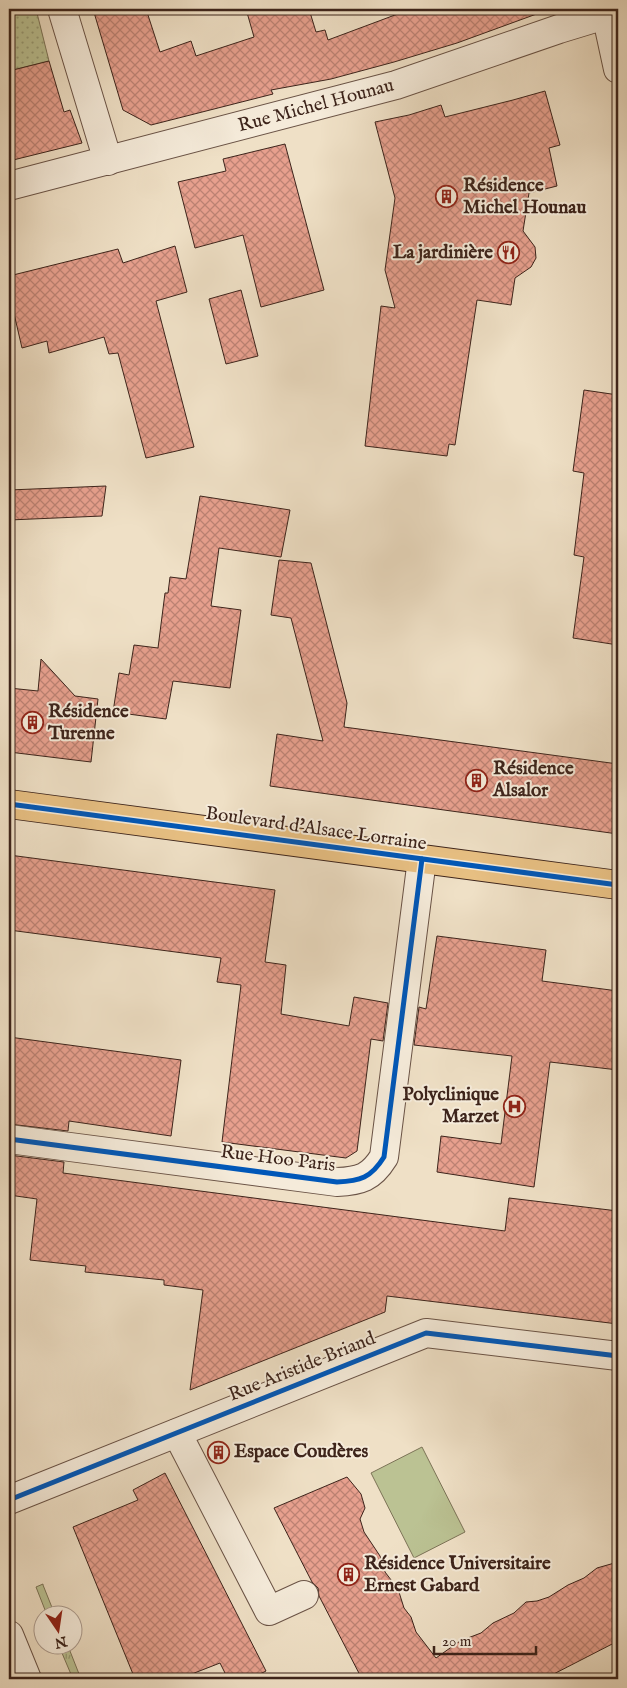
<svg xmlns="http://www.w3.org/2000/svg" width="627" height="1688" viewBox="0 0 627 1688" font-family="'IM FELL English',serif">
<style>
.grass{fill:url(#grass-tufts);stroke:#7c7357}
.park{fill:url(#park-dots);stroke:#7c7357}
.pitch{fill:#bbc293;stroke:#7c7357}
.building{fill:url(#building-cross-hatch);stroke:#3d241b}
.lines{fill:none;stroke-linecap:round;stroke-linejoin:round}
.minor-casing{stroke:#6a5346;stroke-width:30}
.major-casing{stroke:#3d241b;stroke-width:30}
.minor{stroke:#f5ebda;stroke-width:28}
.major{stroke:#e8c083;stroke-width:28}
.cycleway-casing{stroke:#f5ebda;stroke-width:8}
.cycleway{stroke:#0057b8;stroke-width:5}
.labels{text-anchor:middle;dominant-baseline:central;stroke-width:4;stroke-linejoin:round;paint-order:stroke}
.street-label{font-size:19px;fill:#3d241b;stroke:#f5ebda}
.poi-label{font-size:19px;font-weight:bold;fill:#3d241b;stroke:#f5ebda;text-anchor:start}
</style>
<defs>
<pattern id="grass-tufts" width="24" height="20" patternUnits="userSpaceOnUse" patternTransform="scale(1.25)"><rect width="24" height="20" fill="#bbc293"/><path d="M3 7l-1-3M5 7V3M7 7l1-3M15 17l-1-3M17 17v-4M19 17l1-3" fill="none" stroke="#999d77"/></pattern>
<pattern id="park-dots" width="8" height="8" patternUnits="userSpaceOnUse" patternTransform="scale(1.25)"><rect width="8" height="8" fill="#bbc293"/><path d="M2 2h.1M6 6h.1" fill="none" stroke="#999d77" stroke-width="1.8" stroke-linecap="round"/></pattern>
<pattern id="building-cross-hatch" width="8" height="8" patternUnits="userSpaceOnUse" patternTransform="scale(1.25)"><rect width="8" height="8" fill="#e7a08e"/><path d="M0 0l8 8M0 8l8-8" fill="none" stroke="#bc8273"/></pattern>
</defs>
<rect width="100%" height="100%" fill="#efe0c6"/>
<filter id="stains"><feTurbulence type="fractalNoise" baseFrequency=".004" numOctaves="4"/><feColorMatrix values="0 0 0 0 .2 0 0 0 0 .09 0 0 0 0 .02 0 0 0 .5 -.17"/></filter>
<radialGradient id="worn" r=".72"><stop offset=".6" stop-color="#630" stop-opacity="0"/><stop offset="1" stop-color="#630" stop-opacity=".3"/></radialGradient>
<g class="grass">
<path d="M43,1584v1l12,30h-8l-11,-28z"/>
<path d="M59,1646h9l13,33h-8z"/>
</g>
<path class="park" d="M9,9h27l13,52 -40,10z"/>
<path class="pitch" d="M422,1447l43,85 -51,26 -43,-85z"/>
<g class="building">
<path d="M93,9h53l14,43 31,-11 5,15 58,-19 -8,-28h63l7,23 9,-2 3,10 83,-31h131v3l-85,31 -63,19 -63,17 -60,11 2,4 -122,31 -28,-15z"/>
<path d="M49,61l15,51 6,-2 12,33 -73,18v-90z"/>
<path d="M545,91l15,54 -11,3 8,38 -28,7 -6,38 12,16 1,11 -5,9 -16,11 -4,27 -34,-5 -22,145 -6,-1 -2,12 -82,-10 16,-140 14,2 -10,-38 10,-72 -20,-76 34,-7 32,-10 4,12 68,-17z"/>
<path d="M285,144l39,146 -63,17 -18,-72 -48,13 -17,-66 48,-11 -3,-12z"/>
<path d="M175,246l12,46 -31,9 38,146 -48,11 -28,-105 -9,1 -5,-17 -55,16 -2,-12 -25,7 -13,-56v-16l109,-27 5,14z"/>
<path d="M241,290l17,66 -32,8 -17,-65z"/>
<path d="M584,390l34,5v250l-45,-7 11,-81 -10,-2 10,-82 -11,-2z"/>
<path d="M106,486l-4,30 -93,4v-30z"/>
<path d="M200,496l90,14 -9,47 -62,-9 -8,58 30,4 -11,78 -57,-7 -7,38 -53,-7 6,-39 10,2 5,-30 24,3 7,-55h3l2,-16 16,2z"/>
<path d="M279,560l32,3 36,140 -3,24 274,37v70l-348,-48 7,-52 46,7 -32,-123 -20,-3z"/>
<path d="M41,659l34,37 23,3 -7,63 -82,-10v-64l29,3z"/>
<path d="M9,855l266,35 -10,72 21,3 -5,49 68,12 5,-29 34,6 -5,38 -12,-2 -14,112 -11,7 -124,-16 19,-157 -24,-3 4,-24 -212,-28z"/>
<path d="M437,936l109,14 -4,31 76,10v79l-68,-8 -16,125 -97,-15 4,-36 60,8 11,-88 -98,-11 5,-38 7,2z"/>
<path d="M9,1037l172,23 -10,76 -102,-15 -1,10 -59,-7z"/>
<path d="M9,1155l55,7 -1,11 442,58 4,-33 109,13v113l-231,-28 -2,16 -195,78 13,-100 -39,-5v-5l-79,-8 1,-6 -56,-6 7,-61 -28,-4z"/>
<path d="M165,1473l101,198 -16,8h-22l-8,-16 -41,16h-44l-62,-152 65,-27 -5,-10z"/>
<path d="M347,1477l14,17 4,14 -5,11 4,13 16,24 5,16 13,17 6,19 7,9 5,15 20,26 24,-17 21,-8 12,-10 21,-10 12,-11 11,-1 12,-4 19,-12 16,-7 13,-10 21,-6v79l-74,38h-182l-43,-83 -1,-8 -6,-6 -38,-74z"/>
</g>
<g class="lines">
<defs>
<g id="minor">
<path d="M62,9l46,152"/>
<path d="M605,9l13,60"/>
<path d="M9,186l387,-101 163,-56 59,-18"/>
<path d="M9,1139l328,43c23,-1 34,-4 47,-25l38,-298"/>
<path d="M177,1433l92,178 35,-16"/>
<path d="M9,1500l417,-167 192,23"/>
<path d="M9,1635l18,44"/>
</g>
<path id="major" d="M9,804l609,81"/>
</defs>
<use href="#minor" class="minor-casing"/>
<use href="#major" class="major-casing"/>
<use href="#minor" class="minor"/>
<use href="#major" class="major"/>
<defs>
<g id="cycleway">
<path d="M9,804l609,81"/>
<path d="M9,1139l328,43c23,-1 34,-4 47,-25l38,-298"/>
<path d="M9,1500l417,-167 192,23"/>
</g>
</defs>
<use href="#cycleway" class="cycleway-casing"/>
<use href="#cycleway" class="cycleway"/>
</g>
<defs>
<symbol id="building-ring" viewBox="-11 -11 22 22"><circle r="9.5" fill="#f5ebda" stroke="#8f2418" stroke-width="1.5"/><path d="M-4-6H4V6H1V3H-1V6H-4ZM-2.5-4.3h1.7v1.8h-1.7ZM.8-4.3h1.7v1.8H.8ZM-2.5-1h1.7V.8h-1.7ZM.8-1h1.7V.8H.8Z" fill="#8f2418"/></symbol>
<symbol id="restaurant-ring" viewBox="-11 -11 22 22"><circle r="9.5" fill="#f5ebda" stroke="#8f2418" stroke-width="1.5"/><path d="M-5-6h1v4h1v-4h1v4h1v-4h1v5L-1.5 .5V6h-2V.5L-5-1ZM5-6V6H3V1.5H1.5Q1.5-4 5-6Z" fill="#8f2418"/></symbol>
<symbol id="hospital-ring" viewBox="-11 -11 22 22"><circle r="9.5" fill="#f5ebda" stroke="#8f2418" stroke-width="1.5"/><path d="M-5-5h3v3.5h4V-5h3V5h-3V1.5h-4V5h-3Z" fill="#8f2418"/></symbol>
</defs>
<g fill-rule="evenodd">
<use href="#building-ring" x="434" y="184" width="25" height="25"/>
<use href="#restaurant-ring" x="496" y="240" width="25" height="25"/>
<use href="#building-ring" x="20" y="710" width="25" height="25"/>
<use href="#building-ring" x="464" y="768" width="25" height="25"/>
<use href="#hospital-ring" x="502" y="1094" width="25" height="25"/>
<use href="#building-ring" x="206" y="1440" width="25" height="25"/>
<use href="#building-ring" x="336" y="1562" width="25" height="25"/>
</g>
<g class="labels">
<g class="street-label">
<text transform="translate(316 106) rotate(-15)">Rue Michel Hounau</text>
<text transform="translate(316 829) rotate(8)">Boulevard d'Alsace Lorraine</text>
<text transform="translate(278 1159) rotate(7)">Rue Hoo Paris</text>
<text transform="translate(302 1367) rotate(-22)">Rue Aristide Briand</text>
</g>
<g class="poi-label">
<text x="463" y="186">Résidence<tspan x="463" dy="22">Michel Hounau</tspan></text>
<text x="493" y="253" text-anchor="end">La jardinière</text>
<text x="48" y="712">Résidence<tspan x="48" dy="22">Turenne</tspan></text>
<text x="493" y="769">Résidence<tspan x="493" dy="22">Alsalor</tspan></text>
<text x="499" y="1095" text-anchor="end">Polyclinique<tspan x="499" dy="22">Marzet</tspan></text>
<text x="234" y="1452">Espace Coudères</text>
<text x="364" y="1564">Résidence Universitaire<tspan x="364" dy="22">Ernest Gabard</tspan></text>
</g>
</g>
<rect width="627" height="1688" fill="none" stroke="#efe0c6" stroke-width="30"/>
<rect x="10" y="10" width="607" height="1668" fill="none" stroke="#3d241b" stroke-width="2.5"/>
<rect x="15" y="15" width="597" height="1658" fill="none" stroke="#3d241b"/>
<g transform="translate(58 1630) rotate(167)"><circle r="24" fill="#f5ebda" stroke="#ab9b8e"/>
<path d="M0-4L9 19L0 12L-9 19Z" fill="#8f2418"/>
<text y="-8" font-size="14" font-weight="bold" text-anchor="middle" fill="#3d241b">N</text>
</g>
<path d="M434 1646v8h102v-8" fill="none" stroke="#3d241b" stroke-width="2.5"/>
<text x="442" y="1646" font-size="15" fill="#3d241b" stroke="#f5ebda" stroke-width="4" paint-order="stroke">20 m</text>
<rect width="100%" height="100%" filter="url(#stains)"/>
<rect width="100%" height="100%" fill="url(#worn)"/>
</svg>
